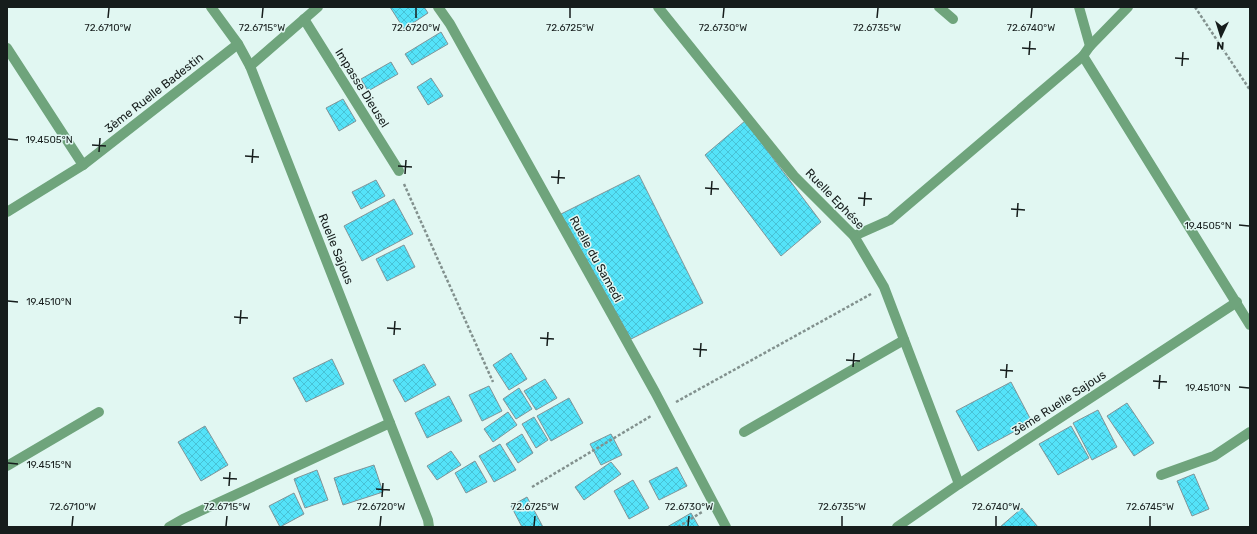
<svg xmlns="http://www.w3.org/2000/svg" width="1257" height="534" viewBox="0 0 1257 534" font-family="Rubik,sans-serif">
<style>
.building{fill:url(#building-cross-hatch);stroke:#809498}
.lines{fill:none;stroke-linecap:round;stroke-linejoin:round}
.path{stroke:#82918e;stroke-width:2.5;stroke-dasharray:3 2;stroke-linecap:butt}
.minor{stroke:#6fa47c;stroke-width:10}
.ticks{fill:none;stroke:#161d1c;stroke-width:1.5}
.labels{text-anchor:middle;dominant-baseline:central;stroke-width:3;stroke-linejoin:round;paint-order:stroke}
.street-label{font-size:12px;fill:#161d1c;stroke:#e1f7f2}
.ticks-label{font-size:10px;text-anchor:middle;fill:#161d1c;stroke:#e1f7f2;stroke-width:3;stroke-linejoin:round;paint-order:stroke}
</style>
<defs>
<pattern id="building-cross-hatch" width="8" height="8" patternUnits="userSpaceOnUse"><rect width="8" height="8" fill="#54e3f9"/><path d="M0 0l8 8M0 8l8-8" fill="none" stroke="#48c2d5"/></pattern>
</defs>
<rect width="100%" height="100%" fill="#e1f7f2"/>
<g class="building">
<path d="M390,7h34l4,6 -24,16z"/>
<path d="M441,32l7,12 -36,21 -7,-11z"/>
<path d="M391,62l7,12 -30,17 -7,-12z"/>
<path d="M431,78l12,18 -15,9 -11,-18z"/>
<path d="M343,99l13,22 -17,10 -13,-23z"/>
<path d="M745,121l76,101 -40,34 -76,-101z"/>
<path d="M639,175l64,128 -72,36 -70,-125z"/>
<path d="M376,180l9,16 -24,13 -9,-17z"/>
<path d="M394,199l19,35 -51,27 -18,-35z"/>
<path d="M404,245l11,22 -28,14 -11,-22z"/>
<path d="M511,353l16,26 -18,11 -16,-25z"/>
<path d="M332,359l12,25 -38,18 -13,-24z"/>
<path d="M424,364l12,21 -31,17 -12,-22z"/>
<path d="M545,379l12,19 -21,12 -12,-19z"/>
<path d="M1011,382l21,40 -54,29 -22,-40z"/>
<path d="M489,386l13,25 -20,10 -13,-26z"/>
<path d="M519,388l13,21 -16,10 -13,-20z"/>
<path d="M449,396l13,25 -35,17 -12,-25z"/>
<path d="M569,398l14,25 -32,18 -14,-25z"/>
<path d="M1127,403l27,40 -20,13 -27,-40z"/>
<path d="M1098,410l19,37 -25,13 -19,-37z"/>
<path d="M508,412l9,13 -24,17 -9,-13z"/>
<path d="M534,417l14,23 -12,8 -14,-24z"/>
<path d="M205,426l23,39 -27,16 -23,-39z"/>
<path d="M1071,426l18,32 -31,17 -19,-31z"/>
<path d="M522,434l11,19 -15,10 -12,-19z"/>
<path d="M611,434l11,21 -21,10 -11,-21z"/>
<path d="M500,444l16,26 -22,12 -15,-26z"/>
<path d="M451,451l10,14 -24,15 -10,-14z"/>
<path d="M475,461l12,21 -21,11 -11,-20z"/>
<path d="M611,462l10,12 -37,26 -9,-13z"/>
<path d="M374,465l9,27 -40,13 -9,-27z"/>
<path d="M677,467l10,19 -28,14 -10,-19z"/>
<path d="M317,470l11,30 -23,8 -11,-29z"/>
<path d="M1194,474l15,35 -17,7 -15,-35z"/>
<path d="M633,480l16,28 -20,11 -15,-28z"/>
<path d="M294,493l10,21 -24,13 -11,-21z"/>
<path d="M527,497l16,30h-21l-11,-21z"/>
<path d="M1022,508l16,19h-38z"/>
<path d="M691,513l8,14h-32z"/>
</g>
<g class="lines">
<g class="path">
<path d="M1195,7l55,83"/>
<path d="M404,184l89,198"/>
<path d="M676,402l195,-108"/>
<path d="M532,487l119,-71"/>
<path d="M678,527l24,-15"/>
</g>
<g class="minor">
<path d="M211,7l27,37 12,22"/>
<path d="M318,7l-68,59 178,454 1,7"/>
<path d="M438,7l12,17 205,368 71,135"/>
<path d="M658,7l136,169 60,60 30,51 75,197"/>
<path d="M939,7l14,12"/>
<path d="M1079,7l11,39"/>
<path d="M304,19l95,152"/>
<path d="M7,48l76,117 155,-121"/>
<path d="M1083,56l167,269"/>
<path d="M7,212l76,-47"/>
<path d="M854,236l36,-16 193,-164 7,-10 38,-39"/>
<path d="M744,432l160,-92"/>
<path d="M7,466l92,-54"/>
<path d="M1161,475l53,-19 36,-24"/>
<path d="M169,527l14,-8 207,-96"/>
<path d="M897,527l62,-43 278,-182"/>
</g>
</g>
<path class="ticks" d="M108,18l1,-10M262,18l1,-10M416,18v-10M570,18v-10M723,18l1,-10M877,18l1,-10M1031,18l1,-10M1022,48l14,1M1029,55l1,-14M1175,58l14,1M1182,66l1,-14M8,139l10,1M92,145l14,1M99,152l1,-14M245,156l14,1M252,163l1,-14M398,166l14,1M405,174l1,-14M551,177l14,1M558,184l1,-14M705,188l14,1M711,195l1,-14M858,198l14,1M864,206l1,-14M1011,209l14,1M1017,217l1,-14M1239,225l10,1M8,301l10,1M234,317l14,1M240,324l1,-14M387,328l14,1M394,335l1,-14M540,338l14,1M547,346l1,-14M693,349l14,1M700,357l1,-14M846,360l14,1M853,367l1,-14M1000,370l13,1M1006,378l1,-14M1153,381l14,1M1239,387l10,1M1159,389l1,-14M8,463l10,1M223,478l14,1M229,486l1,-14M376,489l14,1M382,497l1,-14M72,526l1,-10M226,526l1,-10M380,526l1,-10M534,526l1,-10M688,526l1,-10M842,526v-10M996,526v-10M1150,526v-10"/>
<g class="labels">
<g class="street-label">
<text transform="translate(362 88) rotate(58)">Impasse Dieusel</text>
<text transform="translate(154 93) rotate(-38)">3ème Ruelle Badestin</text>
<text transform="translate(835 199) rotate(46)">Ruelle Ephése</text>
<text transform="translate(336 249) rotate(68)">Ruelle Sajous</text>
<text transform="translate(596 259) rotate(61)">Ruelle du Samedi</text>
<text transform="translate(1059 403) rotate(-33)">3ème Ruelle Sajous</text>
</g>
</g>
<g class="ticks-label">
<text x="108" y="31">72.6710°W</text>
<text x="262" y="31">72.6715°W</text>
<text x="416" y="31">72.6720°W</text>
<text x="570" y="31">72.6725°W</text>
<text x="723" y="31">72.6730°W</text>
<text x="877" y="31">72.6735°W</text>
<text x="1031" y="31">72.6740°W</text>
<text x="49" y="143">19.4505°N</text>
<text x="1208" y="229">19.4505°N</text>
<text x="49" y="305">19.4510°N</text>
<text x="1208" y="391">19.4510°N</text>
<text x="49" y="468">19.4515°N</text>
<text x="73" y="510">72.6710°W</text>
<text x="227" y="510">72.6715°W</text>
<text x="381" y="510">72.6720°W</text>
<text x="535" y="510">72.6725°W</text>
<text x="689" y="510">72.6730°W</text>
<text x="842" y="510">72.6735°W</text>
<text x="996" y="510">72.6740°W</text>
<text x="1150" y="510">72.6745°W</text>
</g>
<rect width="1257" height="534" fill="none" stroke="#161d1c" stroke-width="16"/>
<g transform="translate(1221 36) rotate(184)" stroke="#e1f7f2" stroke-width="3" paint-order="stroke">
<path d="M0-3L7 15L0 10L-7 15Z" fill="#161d1c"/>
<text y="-6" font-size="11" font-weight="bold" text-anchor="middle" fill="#161d1c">N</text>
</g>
</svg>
